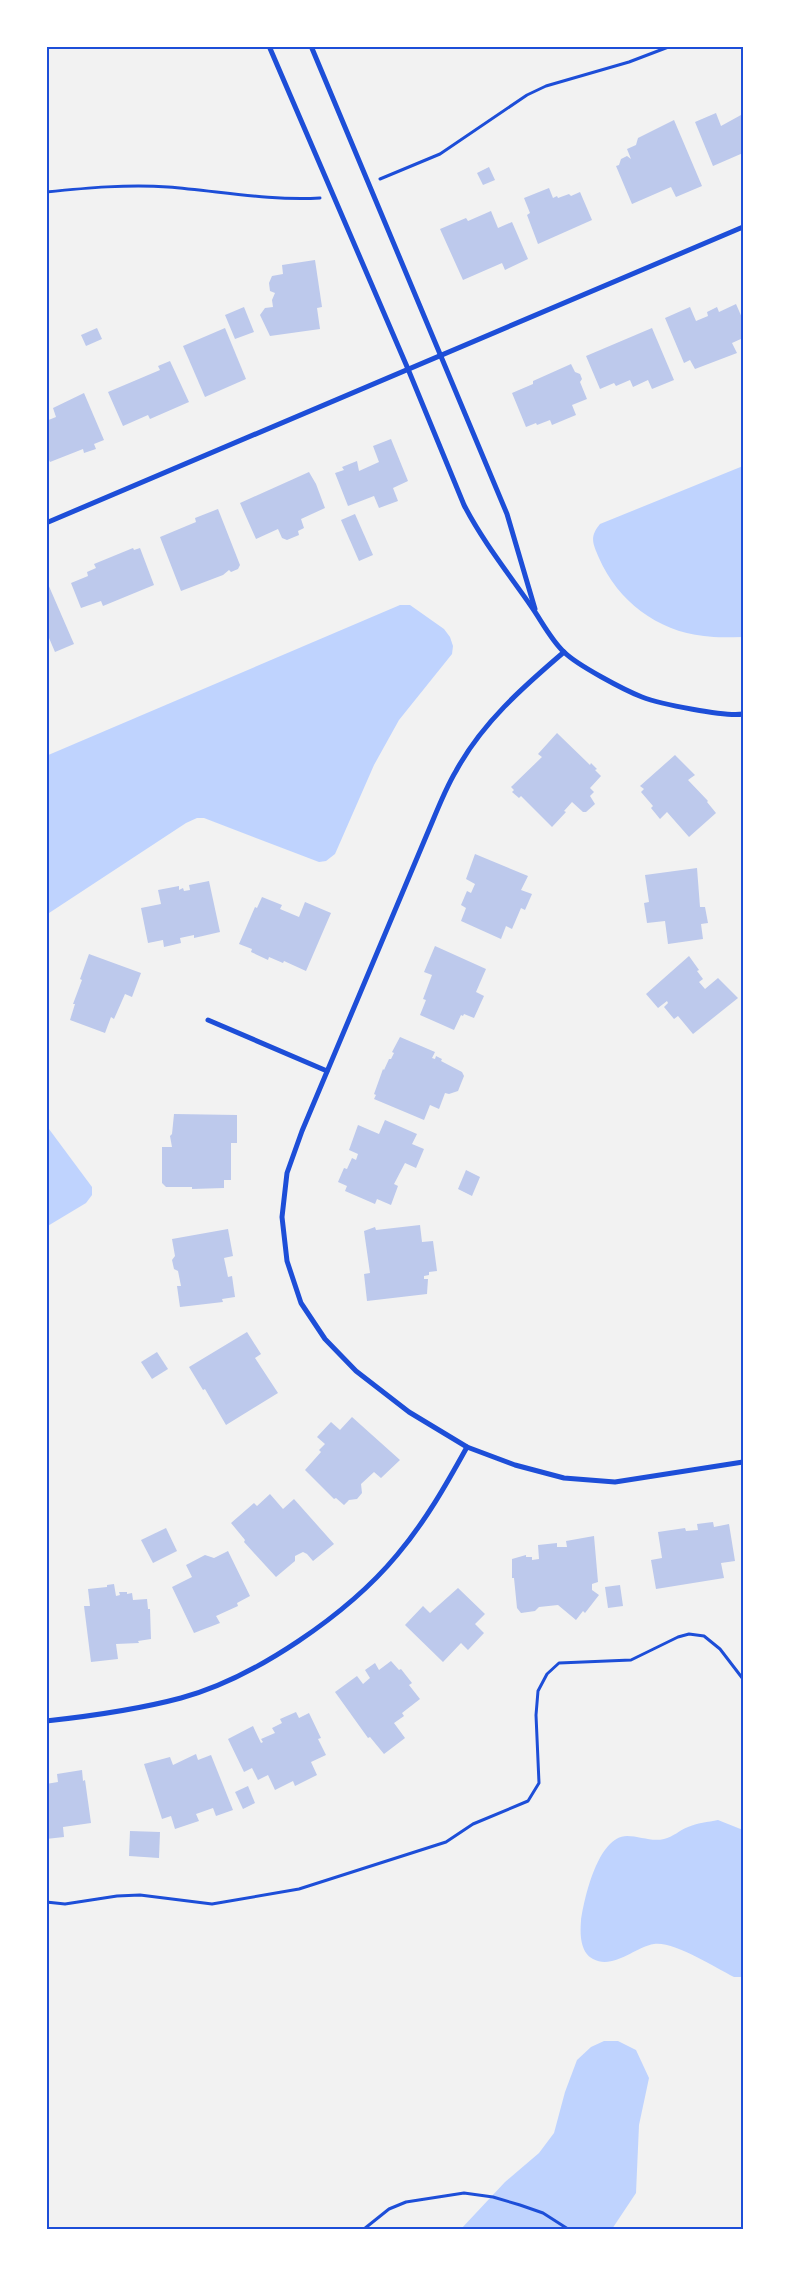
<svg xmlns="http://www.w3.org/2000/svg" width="789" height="2275" viewBox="0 0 789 2275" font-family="'Times New Roman',serif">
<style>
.water{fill:#bfd3fe}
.building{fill:#bdc9ec}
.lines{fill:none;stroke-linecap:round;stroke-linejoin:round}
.path{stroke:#1d4ed8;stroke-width:3}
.minor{stroke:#1d4ed8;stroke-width:5}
.neatline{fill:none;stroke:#1d4ed8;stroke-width:2}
</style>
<rect width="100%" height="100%" fill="#f2f2f2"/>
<g class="water">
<path d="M743,466v171c-13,0 -26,1 -39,-1 -47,-5 -86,-35 -105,-78 -6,-14 -10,-21 1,-34z"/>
<path d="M400,605h10l34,24 6,8 3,9 -1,8 -53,66 -25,45 -39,89 -9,7 -7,1 -115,-44h-7l-11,5 -140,92v-159z"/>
<path d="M46,1125l46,62v8l-6,8 -40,24z"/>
<path d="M718,1820l25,10v147h-9c-18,-9 -60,-36 -80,-33 -19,3 -41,26 -61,15 -13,-7 -13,-25 -12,-38 3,-22 17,-85 46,-85 12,0 25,6 37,3 9,-2 16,-9 24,-12 9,-4 20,-5 30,-7z"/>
<path d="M604,2041h14l18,9 13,28 -10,47 -3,68 -24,36h-151l44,-47 34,-29 15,-20 11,-41 12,-32 14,-13z"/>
</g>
<g class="building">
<path d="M716,113l5,13 20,-11 2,1v37l-30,13 -18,-44z"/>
<path d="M674,120l28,66 -26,11 -5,-10 -39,17 -16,-38 3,-1 2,-6 6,-3 4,3 -4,-10 9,-4 2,-7z"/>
<path d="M489,167l6,13 -12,5 -6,-12z"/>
<path d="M549,188l4,10 4,-2 1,2 11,-4 2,2 9,-4 12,28 -54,24 -11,-29 3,-2 -6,-15z"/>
<path d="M491,211l7,17 14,-6 16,37 -23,11 -3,-7 -39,17 -23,-51 26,-11 2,3z"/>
<path d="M315,260l7,47 -5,1 3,21 -50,7 -10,-21 5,-7 8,-1 -1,-7 3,-7 -5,-2 -1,-8 3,-7 11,-2 -1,-9z"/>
<path d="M736,304l7,16v18l-11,5 5,10 -42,16 -5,-9 -6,3 -19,-45 25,-11 6,14 12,-5 -1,-4 10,-5 2,5z"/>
<path d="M244,307l10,25 -19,7 -10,-24z"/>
<path d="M97,328l5,11 -16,7 -5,-11z"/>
<path d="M225,328l21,51 -41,18 -22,-51z"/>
<path d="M652,328l22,52 -22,9 -4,-9 -15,7 -3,-7 -14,6 -2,-3 -14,6 -14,-33z"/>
<path d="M170,361l19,41 -39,17 -2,-4 -25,11 -15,-34 52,-22 -2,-4z"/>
<path d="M571,364l4,8 5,2 2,5 -2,3 7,17 -15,6 4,10 -24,10 -2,-5 -13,5 -1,-2 -10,4 -14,-34 21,-9v-3z"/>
<path d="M84,393l20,47 -10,4 2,5 -12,4 -1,-4 -33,13 -4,-8v-33l10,-4 -3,-9z"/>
<path d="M391,439l17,42 -15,7 5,13 -19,7 -5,-12 -26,10 -13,-33 9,-3 -2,-3 15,-6 2,10 20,-9 -6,-16z"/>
<path d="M309,472l7,12 9,24 -24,11 3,9 -6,3 1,4 -12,5 -5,-2 -4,-9 -22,10 -16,-36z"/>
<path d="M218,509l22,56 -2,4 -7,3 -2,-2 -6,5 -42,16 -21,-54 36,-15 -1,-4z"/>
<path d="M355,514l18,41 -14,6 -18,-41z"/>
<path d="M133,548l1,2 6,-2 14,37 -51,21 -2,-5 -20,7 -10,-25 17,-7 -1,-4 9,-4 -2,-4z"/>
<path d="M48,584l26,60 -19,8 -6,-14 -3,1z"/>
<path d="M557,733l33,32 1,-2 6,6 -2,1 6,6 -11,12 4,4 -4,4 5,8 -9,8h-3l-11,-10 -8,9 2,1 -14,15 -31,-31 -2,2 -7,-6 2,-2 -3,-3 31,-30 -4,-3z"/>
<path d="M675,755l20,20 -7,5 20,21 -1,1 9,11 -27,24 -22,-25 -7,7 -9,-11 2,-2 -12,-14 3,-3 -4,-3z"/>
<path d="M475,854l53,22 -7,14 11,4 -7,16 -4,-2 -9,21 -6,-3 -5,13 -40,-18 5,-13 -5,-3 6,-14 4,2 4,-9 -9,-5z"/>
<path d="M697,868l3,39h5l3,16 -7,1 2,15 -35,5 -3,-23 -18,2 -3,-20 5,-1 -4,-27z"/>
<path d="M209,881l11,51 -26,6v-3l-14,3 1,5 -17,4 -1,-7 -15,3 -7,-35 20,-4 -3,-14 21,-4v4l4,-2 1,3 6,-1 -1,-5z"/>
<path d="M262,897l20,8 -2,4 19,8 6,-15 26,11 -25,58 -22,-10 -1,2 -14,-6 -1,3 -17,-8 1,-3 -13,-5 16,-37 2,1z"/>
<path d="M435,946l51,23 -10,23 8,4 -10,22 -10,-4 -1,2 -2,-1 -7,15 -34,-15 6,-15 -3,-1 9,-24 -8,-3z"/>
<path d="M89,954l52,19 -9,24 -7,-3 -11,25 -3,-2 -6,16 -35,-13 5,-16h-2l9,-24 -2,-1z"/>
<path d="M689,956l10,14 -2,1 6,8 -4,3 6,7 13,-11 20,20 -45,36 -15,-18 -4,3 -10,-12 4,-4 -1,-2 -9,7 -12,-14z"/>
<path d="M400,1037l35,15 -3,6 3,1 1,-3 6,3 -1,2 21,11 2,4 -6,15 -9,3 -4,-1 -6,16 -9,-4 -6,15 -50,-21 2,-4 -2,-1 9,-25 1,1 5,-11h2l3,-6 -2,-1z"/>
<path d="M174,1114l63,1v28h-6v37h-7v8l-32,1v-2h-26l-4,-4v-36h10l-2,-11 2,-2z"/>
<path d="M385,1120l32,14 -5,10 12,5 -8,19 -11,-5 -11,21 4,2 -7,19 -14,-6 -2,5 -30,-13 2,-5 -9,-4 6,-14 3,1 5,-11 4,2 2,-6 -9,-4 9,-25 21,9z"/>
<path d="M466,1170l14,7 -8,19 -14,-7z"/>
<path d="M420,1225l2,17 11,-1 4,30 -8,1v3l-5,1v3h4l-1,15 -60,7 -3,-27 6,-1 -6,-42 11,-4 1,3z"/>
<path d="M228,1229l5,27 -9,2 4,19 4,-1 3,21 -13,2 1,3 -43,5 -3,-21h4l-3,-15 -4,-2 -2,-9 3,-4 -3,-17z"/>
<path d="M247,1332l14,22 -6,4 23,35 -52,32 -21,-36 -2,1 -14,-23z"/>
<path d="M157,1352l11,17 -16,10 -11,-17z"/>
<path d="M352,1417l48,43 -19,18 -7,-6 -13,12 1,9 -5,6 -8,1 -5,5 -8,-7 -2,1 -29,-29 16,-18 -2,-2 6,-6 -8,-7 14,-15 9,8z"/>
<path d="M270,1494l13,15 11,-10 40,45 -21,17 -6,-7 -4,-2 -8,4v5l-19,16 -32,-35 1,-2 -14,-17 23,-20 3,3z"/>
<path d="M713,1522l1,5 15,-3 6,37 -14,2 3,15 -68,11 -5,-29 11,-2 -4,-26 27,-4 1,3 12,-1 -1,-6z"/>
<path d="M166,1528l11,23 -24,12 -12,-23z"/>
<path d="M594,1536l4,46 -6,2v6l7,5 -14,18 -2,-2 -7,9 -18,-15 -19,2 -4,4 -14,2 -4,-5 -3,-30h-2v-19l14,-4v2h6v3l7,-1 -1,-14 19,-2v4h10l-1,-6z"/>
<path d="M228,1551l22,45 -13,7 1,3 -22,10 4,7 -26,10 -22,-46 20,-10 -6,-12 19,-10 9,3z"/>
<path d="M114,1584l2,12 4,-1 -1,-3h8v2l5,-1 1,7 14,-1 1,10h2l1,30 -13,2 1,2 -23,1 2,15 -27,3 -7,-56h6l-2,-17 19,-2v-2z"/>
<path d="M620,1585l3,21 -15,2 -3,-21z"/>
<path d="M458,1588l27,26 -10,10 9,9 -16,17 -7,-7 -18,19 -38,-37 18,-19 7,7z"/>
<path d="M391,1661l8,9 2,-1 11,14 -3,2 11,14 -18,14 2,3 -10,7 11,15 -21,16 -14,-17 -2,1 -33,-46 22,-16 6,8 7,-6 -5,-8 10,-7 4,7z"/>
<path d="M296,1712l3,6 10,-5 12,25 -3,1 8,16 -15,7 6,13 -22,11 -2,-5 -18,9 -7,-15 -10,5 -6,-12 -8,4 -16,-33 25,-13 8,17 2,-1 -2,-3 14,-6 -3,-5 10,-5 -2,-4z"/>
<path d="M196,1754l2,6 13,-5 22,55 -17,6 -3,-8 -17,6 3,7 -24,8 -4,-13 -9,3 -18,-55 26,-7 3,8z"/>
<path d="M82,1770l1,11 2,-1 6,43 -28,4 1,10 -18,2v-55l12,-2 -1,-8z"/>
<path d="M248,1786l7,17 -12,6 -8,-17z"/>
<path d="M130,1831l30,1 -1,26 -30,-2z"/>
</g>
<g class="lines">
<g class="path">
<path d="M380,179l60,-25 87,-59 19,-9 83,-24 42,-16"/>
<path d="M46,192c40,-4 82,-8 122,-5 51,4 101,14 152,11"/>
<path d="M46,1902l19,2 52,-8 23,-1 72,9 87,-15 147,-47 27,-18 55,-23 11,-18 -3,-68 2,-24 9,-17 12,-11 72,-3 47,-23 11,-3 15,2 16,13 23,30"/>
<path d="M364,2229l25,-20 17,-7 58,-9 29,4 27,8 23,8 25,16"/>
</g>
<g class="minor">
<path d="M269,46l139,323 56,136c18,35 44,68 67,101 10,14 20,34 33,46 13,13 60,38 78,45 18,7 83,20 101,17"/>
<path d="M311,46l196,468 28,95"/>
<path d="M46,523l697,-296"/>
<path d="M564,652c-41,35 -82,71 -108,119 -9,15 -16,32 -23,49l-131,311 -15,42 -5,44 5,44 14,42 24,36 31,32 53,41 58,35 48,18 49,13 51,4 128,-20"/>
<path d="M208,1020l119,51"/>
<path d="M46,1721c46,-5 90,-11 135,-23 74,-20 167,-84 216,-143 28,-33 49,-70 70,-108"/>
</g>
</g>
<rect width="789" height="2275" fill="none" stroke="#ffffff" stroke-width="95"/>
<rect x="48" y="48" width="694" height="2180" class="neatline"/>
</svg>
